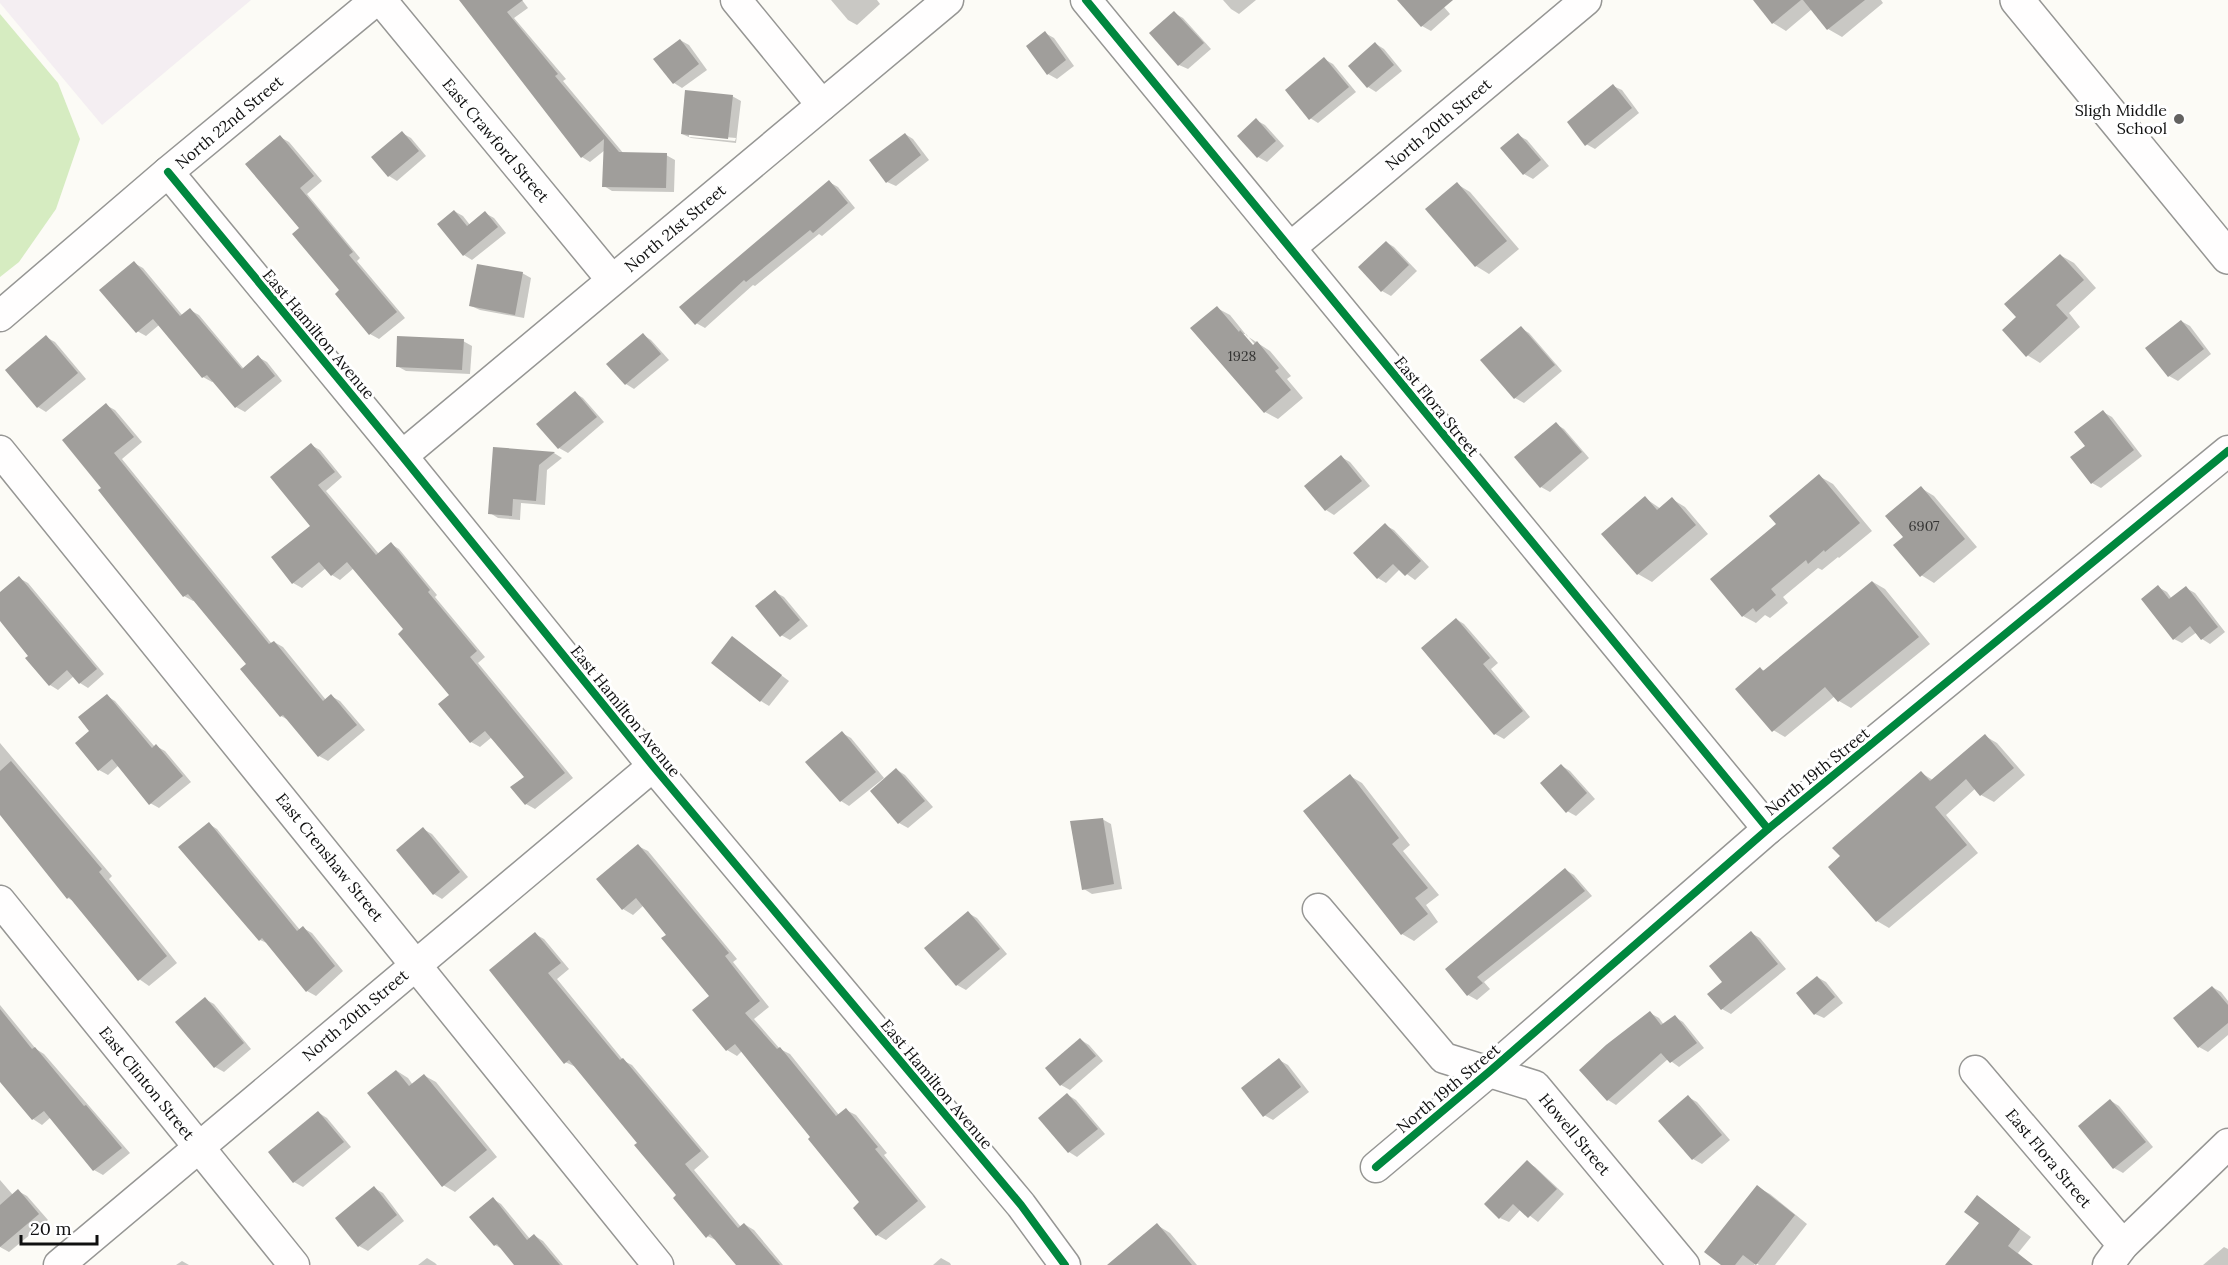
<svg xmlns="http://www.w3.org/2000/svg" width="2228" height="1265" viewBox="0 0 2228 1265" font-family="Lora,serif">
<style>
.industrial{fill:#f4eef2}
.forest{fill:#d6ecc1}
.shadow{fill:#0003;fill-rule:evenodd}
.building{fill:#a09e9b}
.lines{fill:none;stroke-linecap:round;stroke-linejoin:round}
.minor-casing{stroke:#969694;stroke-width:33}
.tertiary-casing{stroke:#969694;stroke-width:36}
.minor{stroke:#fffefe;stroke-width:30}
.tertiary{stroke:#fffefe;stroke-width:33}
.cycleway-casing{stroke:#fff;stroke-width:11}
.cycleway{stroke:#00873e;stroke-width:8}
.poi-dot{fill:#636260;stroke:#fff;stroke-width:2}
.labels{text-anchor:middle;dominant-baseline:central;stroke-width:6;stroke-linejoin:round;paint-order:stroke}
.number-label{font-size:14px;fill:#343433}
.poi-label{font-size:16px;fill:#101010;stroke:#fff;text-anchor:end}
.street-label{font-size:16px;fill:#101010;stroke:#fff}
</style>
<rect width="100%" height="100%" fill="#fcfbf6"/>
<path class="industrial" d="M0,0h251l-149,125 -102,-122z"/>
<path class="forest" d="M0,14l58,69 22,56 -24,70 -37,53 -19,15z"/>
<g class="shadow">
<path d="M460,0h62l6,8 -14,10 52,61 -3,2 61,73 42,1 9,5 -1,32 -62,-1 -8,-5 1,-36 -15,12 -8,-5z"/>
<path d="M831,0h46l3,4 -23,21 -9,-5z"/>
<path d="M1223,0h33l-17,14 -8,-5z"/>
<path d="M1402,0h36l12,14 -19,17 -9,-5z"/>
<path d="M1755,0h126l2,3 -41,34 -14,-8 -16,-20 -26,22 -13,-8z"/>
<path d="M1174,13l9,5 28,31 -23,20 -9,-4z"/>
<path d="M1045,33l9,5 20,28 -17,13 -9,-5z"/>
<path d="M680,40l9,5 18,25 -25,18 -8,-5z"/>
<path d="M1376,44l8,5 18,22 -26,21 -8,-5z"/>
<path d="M1324,59l9,5 23,28 -38,31 -8,-5z"/>
<path d="M1613,86l9,4 17,23 -44,36 -9,-5z"/>
<path d="M732,96l9,5 -5,42 -45,-5 -9,-4zM689,134l47,4 -1,3 -46,-4z"/>
<path d="M1256,120l9,5 19,21 -17,16 -9,-5z"/>
<path d="M402,133l9,5 15,18 -29,25 -8,-5z"/>
<path d="M905,134l8,5 16,21 -33,26 -9,-4z"/>
<path d="M1518,135l9,5 22,26 -16,13 -9,-5 -22,-26z"/>
<path d="M280,137l9,5 33,39 -15,13 53,64 -3,3 48,57 -26,21 -9,-5 -33,-40 4,-3 -40,-62z"/>
<path d="M829,182l9,5 17,21 -33,28 -3,-2 -64,52 -2,-1 -48,43 -9,-5z"/>
<path d="M1457,184l13,8 49,57 -30,25 -13,-8 -48,-57z"/>
<path d="M454,211l9,5 7,9 15,-12 9,5 12,15 -34,27 -8,-5z"/>
<path d="M1386,242l8,5 23,24 -26,25 -9,-5 -22,-24z"/>
<path d="M2060,255l14,8 22,25 -27,25 11,14 -40,36 -13,-8 -9,-38z"/>
<path d="M134,263l9,5 40,48 7,-6 9,5 45,54 14,-12 9,5 15,19 -37,31 -9,-5 -22,-26 -2,1 -9,-5 -44,-52 -13,11 -9,-5z"/>
<path d="M522,273l9,5 -7,40 -44,-8 -9,-4z"/>
<path d="M1217,308l13,7 17,21 23,15 21,25 -4,3 16,19 -25,21 -13,-7zM1242,334h4l13,15 -2,2z"/>
<path d="M2181,321l9,5 21,28 -33,27 -9,-5z"/>
<path d="M1521,328l8,5 33,38 -38,32 -9,-5z"/>
<path d="M643,335l8,5 18,20 -35,29 -8,-5z"/>
<path d="M46,337l9,5 31,37 -40,33 -8,-5z"/>
<path d="M463,341l9,5 -2,28 -64,-3 -9,-5z"/>
<path d="M575,393l8,5 21,24 -36,31 -9,-5z"/>
<path d="M106,405l9,5 27,32 -20,17 150,185 2,-2 9,5 43,53 5,-4 9,5 25,29 -37,31 -9,-5 -29,-35 -9,-5 -33,-52 -53,-64 -2,1 -9,-5 -84,-106 3,-2z"/>
<path d="M2103,412l9,5 30,39 -41,32 -9,-5z"/>
<path d="M1556,424l8,5 25,29 -39,34 -9,-5z"/>
<path d="M311,445l9,5 22,27 -16,14 53,63 12,-10 8,5 38,46 -2,2 50,60 -7,6 95,115 -38,31 -9,-5 -14,-16 14,-11 -34,-40 -12,10 -9,-5 -31,-38 11,-8 -46,-66 -51,-62 -14,12 -8,-5 -6,-7 -24,20 -9,-5 19,-57z"/>
<path d="M495,449l59,4 8,5 -15,12 -2,35 -24,-2 -1,17 -22,-2 -8,-5z"/>
<path d="M1341,457l9,5 20,24 -36,29 -8,-5z"/>
<path d="M1819,476l14,8 39,47 -33,27 -1,-1 -16,13 -4,-2 -35,29 5,6 -18,15 -5,-3 -9,8 -13,-7 35,-92z"/>
<path d="M1921,488l13,8 43,51 -43,36 -13,-8z"/>
<path d="M1645,498l16,11 11,-10 13,8 23,27 -56,48 -14,-8 -35,-40z"/>
<path d="M1385,525l9,5 35,37 -14,13 -15,-11 -14,14 -8,-5z"/>
<path d="M19,578l9,5 76,91 -16,14 -8,-5 -6,-7 -16,14 -8,-5 -20,-29 -30,-37v-25z"/>
<path d="M1873,582l12,7 45,55 -79,64 -12,-7 -4,-5 -50,41 -12,-7 -12,-61 4,2z"/>
<path d="M2158,587l9,5 5,7 14,-11 9,5 30,39 -15,12 -8,-5 -5,-7 -15,11 -8,-4z"/>
<path d="M775,592l9,5 24,29 -18,14 -9,-5z"/>
<path d="M1456,619l8,5 34,39 -7,6 39,48 -26,22 -9,-5z"/>
<path d="M732,638l57,43 -20,25 -8,-5z"/>
<path d="M107,696l8,5 40,46 1,-1 9,5 26,31 -32,26 -9,-5 -31,-38 -11,10 -9,-5 -7,-38z"/>
<path d="M842,733l9,5 33,40 -35,28 -8,-5z"/>
<path d="M1985,736l12,7 28,32 -31,27 -13,-7 -5,-7 -30,27 32,38 -89,75 -12,-7 -35,-64 79,-84 12,7z"/>
<path d="M0,743l112,133 -3,3 68,84 -28,23 -10,-7 -64,-77 -7,-4 -68,-85z"/>
<path d="M1562,766l8,5 25,28 -19,17 -9,-5z"/>
<path d="M897,770l8,5 28,32 -25,21 -9,-5 -27,-32z"/>
<path d="M1350,776l12,7 48,62 -7,6 36,44 -13,10 12,17 -24,19 -12,-7z"/>
<path d="M1102,819l9,5 11,65 -30,5 -8,-5z"/>
<path d="M209,824l8,5 83,101 3,-2 9,5 31,38 -27,25 -9,-5 -38,-47 -9,-4z"/>
<path d="M423,829l9,5 36,43 -26,22 -8,-5z"/>
<path d="M638,846l10,5 89,108 -4,3 36,45 -15,12 26,30 10,5 49,61 7,-5 10,5 31,38 -3,2 42,52 -40,33 -9,-5 -16,-33 -49,-65 -70,-86 -5,5 -10,-6 -32,-40 16,-14 -43,-61 -24,-30 -11,10 -10,-6 -25,-30z"/>
<path d="M1566,870l8,5 18,21 -108,86 6,7 -13,11 -9,-5 -21,-26z"/>
<path d="M968,913l9,5 30,36 -41,36 -9,-5z"/>
<path d="M1751,933l9,5 26,31 -55,45 -9,-5 -13,-15 15,-12z"/>
<path d="M535,934l9,5 25,30 -12,10 67,82 8,4 77,92 -15,13 47,57 3,-3 10,6 29,35h-45l-20,-24 -11,-5 -68,-93 -63,-76 -11,-5z"/>
<path d="M1817,977l9,5 17,21 -19,15 -9,-4z"/>
<path d="M2212,987l9,5 7,9v34l-20,17 -9,-5z"/>
<path d="M205,999l9,5 37,45 -27,23 -9,-5 -38,-45z"/>
<path d="M0,1005l36,44 8,5 86,99 -27,22 -9,-5 -43,-53 -9,8 -9,-6 -33,-40z"/>
<path d="M1650,1013l9,5 5,7 11,-8 8,5 21,26 -25,19 -11,-8 -52,46 -8,-5z"/>
<path d="M1081,1040l8,5 14,16 -33,29 -9,-5 -14,-17z"/>
<path d="M1279,1060l9,5 21,27 -36,28 -9,-5z"/>
<path d="M397,1071l11,7 5,7 12,-9 11,6 61,75 -42,35 -12,-7z"/>
<path d="M1068,1095l8,5 29,34 -28,23 -8,-5z"/>
<path d="M1688,1097l9,5 33,38 -28,24 -9,-5z"/>
<path d="M2111,1101l8,5 34,41 -30,26 -9,-5 -34,-41z"/>
<path d="M319,1113l8,5 24,29 -48,40 -9,-5z"/>
<path d="M1527,1162l8,5 29,27 -26,28 -17,-13 -12,13 -9,-4z"/>
<path d="M0,1180l13,15 5,-4 9,5 21,24 -39,32 -9,-5z"/>
<path d="M1757,1187l13,7 37,30 -32,41h-16l-3,-2 -2,2h-30z"/>
<path d="M374,1188l9,5 21,28 -36,30 -9,-5z"/>
<path d="M1977,1197l54,40 -13,16 14,12h-88h4l33,-43z"/>
<path d="M493,1199l8,5 29,35 5,-3 8,5 20,24h-47l-12,-15 -9,-5z"/>
<path d="M1157,1225l13,8 27,32h-74z"/>
<path d="M2224,1247l4,2v16h-25z"/>
<path d="M427,1258l8,5 2,2h-19z"/>
<path d="M941,1258l9,5 1,2h-18z"/>
<path d="M182,1261l7,4h-13z"/>
</g>
<g class="building">
<path d="M459,0h64l-16,12 51,62 -3,2 64,76 48,1 -1,35 -64,-1 2,-48 -23,19z"/>
<path d="M1397,0h56l-32,27z"/>
<path d="M1753,0h48l-29,24z"/>
<path d="M1803,0h62l-38,30z"/>
<path d="M1174,11l30,32 -26,23 -29,-33z"/>
<path d="M1045,31l21,29 -19,15 -21,-29z"/>
<path d="M680,39l19,25 -26,20 -20,-25z"/>
<path d="M1375,42l19,23 -27,23 -19,-22z"/>
<path d="M1324,57l25,30 -40,33 -24,-30z"/>
<path d="M1613,84l19,24 -47,38 -18,-24z"/>
<path d="M685,90l48,5 -5,44 -47,-5z"/>
<path d="M1256,118l20,23 -19,17 -20,-22z"/>
<path d="M402,131l17,20 -31,26 -17,-20z"/>
<path d="M905,133l16,22 -35,28 -17,-23z"/>
<path d="M1518,133l23,27 -18,15 -23,-27z"/>
<path d="M280,135l34,41 -14,12 53,64 -4,3 48,57 -28,23 -34,-41 4,-4 -47,-56 7,-6 -54,-64z"/>
<path d="M829,180l19,23 -35,30 -3,-3 -64,52 -2,-2 -49,45 -16,-18z"/>
<path d="M1457,182l50,59 -32,26 -50,-58z"/>
<path d="M454,210l13,16 18,-15 13,16 -35,29 -26,-32z"/>
<path d="M1386,241l23,24 -28,27 -23,-25z"/>
<path d="M2060,254l24,26 -28,25 12,13 -42,39 -24,-27 14,-13 -12,-13z"/>
<path d="M134,261l46,55 10,-8 52,61 16,-14 17,21 -40,32 -28,-33 -5,3 -49,-59 -17,14 -37,-43z"/>
<path d="M477,264l46,8 -8,43 -46,-9z"/>
<path d="M1217,306l22,26 1,-2 13,15 4,-4 22,27 -4,3 16,19 -27,23 -74,-85z"/>
<path d="M2181,320l23,29 -36,28 -23,-29z"/>
<path d="M1521,326l34,39 -41,34 -34,-39z"/>
<path d="M643,333l18,21 -36,31 -19,-21z"/>
<path d="M46,335l32,38 -41,35 -32,-38z"/>
<path d="M397,336l67,3 -2,31 -66,-3z"/>
<path d="M575,391l22,26 -39,32 -22,-25z"/>
<path d="M106,403l28,34 -20,16 155,191 5,-3 49,60 8,-7 26,31 -39,32 -35,-42 -3,2 -40,-48 6,-5 -58,-70 -5,3 -85,-107 3,-2 -39,-48z"/>
<path d="M2103,410l31,40 -43,34 -21,-27 15,-11 -11,-14z"/>
<path d="M1556,422l26,30 -42,36 -26,-31z"/>
<path d="M311,443l24,29 -17,13 58,70 15,-13 39,48 -2,2 49,59 -7,6 95,116 -40,32 -15,-18 14,-10 -39,-46 -15,12 -32,-39 11,-9 -51,-61 5,-5 -56,-67 -16,14 -12,-14 -27,22 -21,-27 39,-31 -40,-49z"/>
<path d="M493,447l62,5 -16,13 -3,36 -23,-2 -1,17 -24,-2z"/>
<path d="M1341,455l21,26 -37,30 -21,-25z"/>
<path d="M1819,474l41,49 -35,29 -1,-2 -16,14 -2,-4 -35,29 5,6 -20,17 -3,-4 -11,9 -32,-38 66,-55 -7,-8z"/>
<path d="M1921,486l44,53 -45,38 -27,-32 10,-8 -18,-21z"/>
<path d="M1645,496l12,14 15,-13 24,28 -59,50 -36,-41z"/>
<path d="M1385,523l36,38 -16,15 -12,-12 -16,15 -24,-26z"/>
<path d="M19,576l78,93 -18,15 -12,-14 -18,16 -24,-28 3,-2 -28,-35v-29z"/>
<path d="M1872,581l47,56 -81,65 -13,-15 -53,45 -37,-43 25,-22 3,4z"/>
<path d="M2158,585l11,14 17,-13 32,41 -17,13 -11,-14 -17,14 -32,-41z"/>
<path d="M775,590l25,30 -20,17 -25,-31z"/>
<path d="M1456,618l34,40 -7,6 40,47 -29,24 -73,-87z"/>
<path d="M732,636l50,39 -22,27 -49,-39z"/>
<path d="M107,694l45,54 4,-4 27,32 -34,29 -37,-46 -14,12 -23,-28 14,-12 -11,-14z"/>
<path d="M842,731l34,41 -36,30 -35,-40z"/>
<path d="M1985,734l29,34 -34,28 -14,-17 -31,28 32,38 -91,77 -48,-55 12,-11 -8,-8 89,-77 9,10z"/>
<path d="M11,761l91,108 -3,3 68,84 -29,25 -69,-84 -2,2 -67,-84v-44z"/>
<path d="M1561,764l26,29 -21,20 -26,-30z"/>
<path d="M896,768l29,33 -27,23 -28,-33z"/>
<path d="M1350,774l49,64 -7,6 36,44 -13,10 13,16 -27,21 -98,-124z"/>
<path d="M1103,818l11,66 -32,6 -12,-69z"/>
<path d="M209,822l88,109 6,-5 32,40 -29,26 -44,-54 -3,3 -81,-94z"/>
<path d="M423,827l37,45 -27,23 -37,-45z"/>
<path d="M638,844l91,109 -4,3 35,45 -15,12 32,36 3,-2 56,69 10,-8 32,39 -3,2 43,52 -42,35 -23,-28 6,-6 -51,-63 2,-2 -75,-93 -9,7 -34,-41 17,-14 -48,-58 5,-3 -30,-37 -14,12 -26,-31z"/>
<path d="M1565,868l20,23 -108,86 6,6 -16,13 -22,-27z"/>
<path d="M968,911l32,38 -44,37 -32,-38z"/>
<path d="M1751,931l27,33 -57,46 -14,-16 15,-12 -13,-16z"/>
<path d="M535,932l26,31 -13,10 72,87 3,-2 78,93 -16,13 53,64 6,-5 36,42h-44l-26,-31 -4,4 -33,-40 3,-3 -42,-50 3,-2 -68,-83 -5,4 -75,-94z"/>
<path d="M1817,976l18,21 -21,18 -18,-22z"/>
<path d="M2212,986l16,19v18l-30,25 -25,-30z"/>
<path d="M205,997l39,46 -30,25 -39,-46z"/>
<path d="M0,1009l32,40 3,-2 49,59 2,-1 36,43 -29,23 -49,-60 -12,9 -32,-38z"/>
<path d="M1650,1011l11,14 14,-10 22,28 -27,20 -9,-10 -54,48 -28,-31 27,-25z"/>
<path d="M1080,1038l16,18 -36,30 -15,-18z"/>
<path d="M1279,1058l22,29 -38,30 -22,-29z"/>
<path d="M396,1070l13,16 15,-12 63,76 -45,37 -75,-94z"/>
<path d="M1067,1093l31,36 -30,24 -30,-35z"/>
<path d="M1688,1095l34,40 -30,25 -34,-39z"/>
<path d="M2110,1099l36,43 -33,27 -35,-43z"/>
<path d="M318,1111l26,31 -51,41 -25,-31z"/>
<path d="M1527,1160l30,29 -29,29 -15,-14 -14,15 -15,-15z"/>
<path d="M1757,1185l38,30 -39,50 -13,-10 -8,10h-14l-17,-13z"/>
<path d="M374,1186l23,29 -39,32 -23,-29z"/>
<path d="M18,1189l21,25 -39,33v-42z"/>
<path d="M1977,1195l43,34 -12,17 25,19h-88l34,-42 -15,-11z"/>
<path d="M493,1197l34,43 7,-6 26,31h-46l-17,-21 -3,2 -25,-29z"/>
<path d="M1157,1223l35,42h-85z"/>
</g>
<g class="lines">
<defs>
<g id="minor">
<path d="M381,0l231,280"/>
<path d="M736,0l86,105"/>
<path d="M1086,0l682,829"/>
<path d="M168,172l234,284 251,310 368,439 44,60"/>
<path d="M1290,248l296,-248"/>
<path d="M0,316l168,-144 208,-172"/>
<path d="M0,451l658,814"/>
<path d="M402,456l546,-456"/>
<path d="M0,901l294,364"/>
<path d="M1318,909l126,149 91,28 149,179"/>
<path d="M1975,1071l148,174"/>
<path d="M1376,1167l114,-96 278,-242 460,-378"/>
<path d="M59,1265l594,-499"/>
<path d="M2108,1265l15,-20 105,-101"/>
</g>
<path id="tertiary" d="M2017,0l211,257"/>
</defs>
<use href="#minor" class="minor-casing"/>
<use href="#tertiary" class="tertiary-casing"/>
<use href="#minor" class="minor"/>
<use href="#tertiary" class="tertiary"/>
<defs>
<g id="cycleway">
<path d="M1086,0l682,829"/>
<path d="M168,172l234,284 251,310 368,439 44,60"/>
<path d="M1376,1167l114,-96 278,-242 460,-378"/>
</g>
</defs>
<use href="#cycleway" class="cycleway-casing"/>
<use href="#cycleway" class="cycleway"/>
</g>
<circle class="poi-dot" cx="2179" cy="119" r="6"/>
<g class="labels">
<g class="number-label">
<text x="1242" y="356">1928</text>
<text x="1924" y="526">6907</text>
</g>
<g class="poi-label">
<text x="2167" y="110">Sligh Middle<tspan x="2167" dy="18">School</tspan></text>
</g>
<g class="street-label">
<text transform="translate(229 122) rotate(-40)">North 22nd Street</text>
<text transform="translate(1438 124) rotate(-40)">North 20th Street</text>
<text transform="translate(496 140) rotate(50)">East Crawford Street</text>
<text transform="translate(675 228) rotate(-40)">North 21st Street</text>
<text transform="translate(319 334) rotate(50)">East Hamilton Avenue</text>
<text transform="translate(1437 406) rotate(51)">East Flora Street</text>
<text transform="translate(626 711) rotate(51)">East Hamilton Avenue</text>
<text transform="translate(1817 771) rotate(-39)">North 19th Street</text>
<text transform="translate(330 857) rotate(51)">East Crenshaw Street</text>
<text transform="translate(355 1015) rotate(-40)">North 20th Street</text>
<text transform="translate(147 1083) rotate(51)">East Clinton Street</text>
<text transform="translate(937 1084) rotate(50)">East Hamilton Avenue</text>
<text transform="translate(1448 1088) rotate(-40)">North 19th Street</text>
<text transform="translate(1575 1134) rotate(50)">Howell Street</text>
<text transform="translate(2049 1158) rotate(50)">East Flora Street</text>
</g>
</g>
<path d="M21 1235v9h76v-9" fill="none" stroke="#101010" stroke-width="3"/>
<text x="30" y="1235" font-size="18" fill="#101010" stroke="#ffffff" stroke-width="4.5" paint-order="stroke">20 m</text>
</svg>
